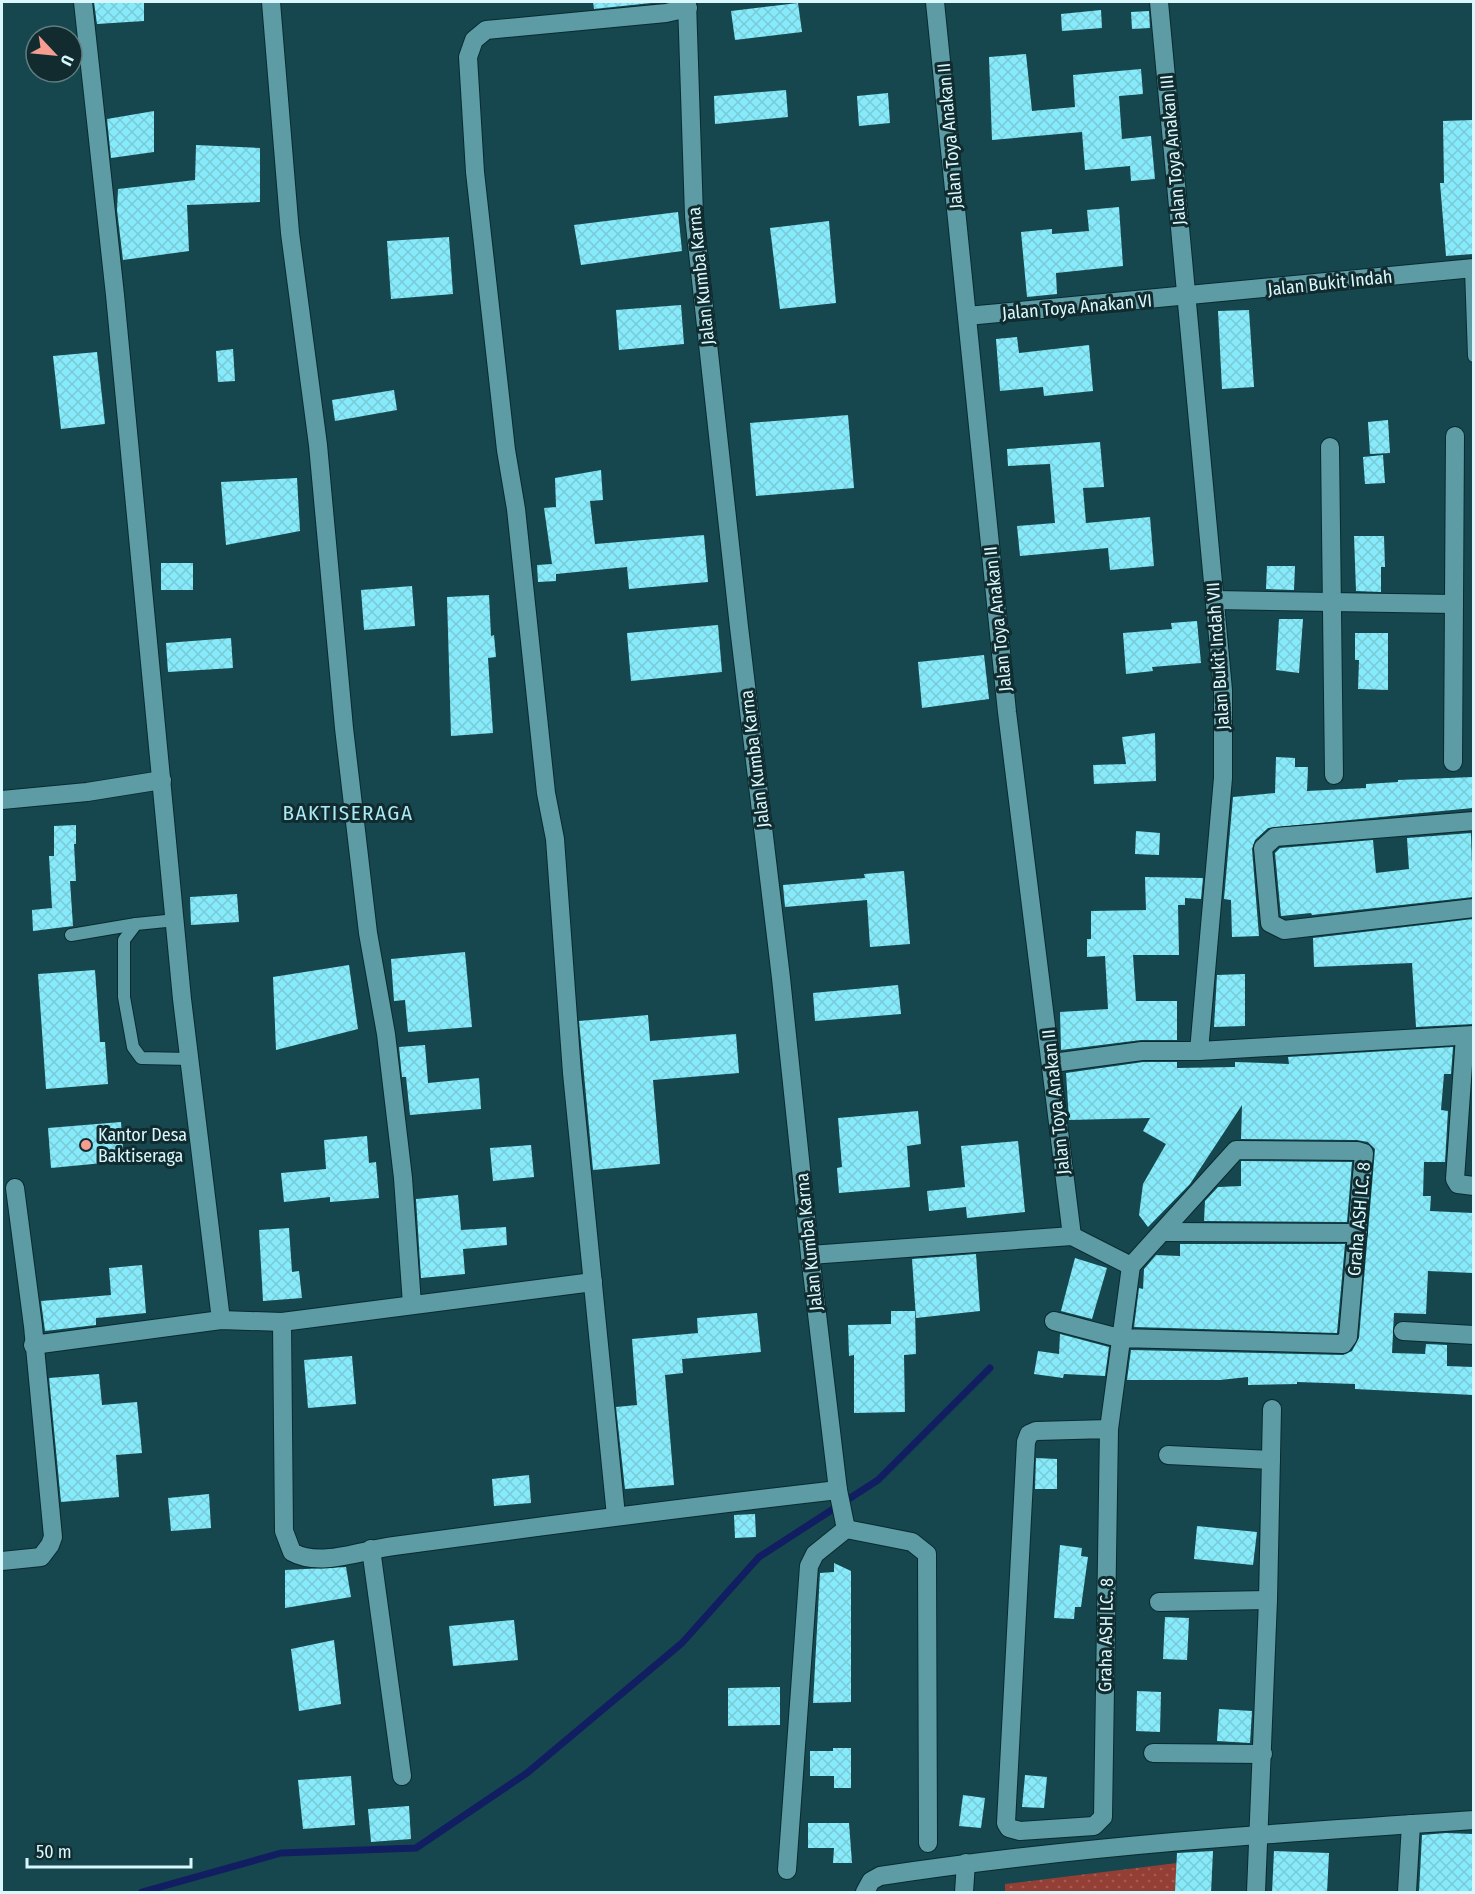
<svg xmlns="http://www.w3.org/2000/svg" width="1475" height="1894" viewBox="0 0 1475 1894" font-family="'Fira Sans Condensed',sans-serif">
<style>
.grass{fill:url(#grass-dots)}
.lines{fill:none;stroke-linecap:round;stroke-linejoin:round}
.stream{stroke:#111e62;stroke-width:7}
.building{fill:url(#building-cross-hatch)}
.lane-casing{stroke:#092b30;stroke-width:14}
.street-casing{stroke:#092b30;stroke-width:20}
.lane{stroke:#5d9ba5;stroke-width:12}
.street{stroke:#5d9ba5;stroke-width:18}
.poi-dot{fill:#f59d90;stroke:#112b2f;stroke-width:2}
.labels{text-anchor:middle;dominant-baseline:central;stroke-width:6;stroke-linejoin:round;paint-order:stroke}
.street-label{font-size:18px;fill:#d9f8fd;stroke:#112b2f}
.poi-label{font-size:18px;fill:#d9f8fd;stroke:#112b2f;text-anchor:start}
.quarter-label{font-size:21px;letter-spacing:1.5px;fill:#aaeaf5;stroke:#112b2f}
</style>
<defs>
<pattern id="grass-dots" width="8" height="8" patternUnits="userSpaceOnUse" patternTransform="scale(1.5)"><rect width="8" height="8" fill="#943f35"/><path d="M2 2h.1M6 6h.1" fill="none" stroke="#a25c53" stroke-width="1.8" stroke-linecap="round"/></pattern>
<pattern id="building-cross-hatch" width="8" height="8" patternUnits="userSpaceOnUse" patternTransform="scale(1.5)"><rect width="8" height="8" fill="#86eafa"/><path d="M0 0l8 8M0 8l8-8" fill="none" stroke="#78cad7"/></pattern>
</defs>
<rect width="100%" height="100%" fill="#16474e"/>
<path class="grass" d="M1177,1863l-2,29h-170v-8z"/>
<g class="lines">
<path class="stream" d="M142,1892l139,-39 135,-5 111,-75 155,-130 77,-86 119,-77 112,-112"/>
</g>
<g class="building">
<path d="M94,2h50v19l-47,3z"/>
<path d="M593,2h58v1l-57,6z"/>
<path d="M798,3l4,29 -67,8 -4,-29z"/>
<path d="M1101,10l1,18 -40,3 -1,-17z"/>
<path d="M1149,11l1,17 -18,1 -1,-17z"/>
<path d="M1026,54l6,57 43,-4 -2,-32 68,-6 2,25 -24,2 3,43 29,-3 4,43 -24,2 -1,-15 -45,4 -3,-38 -90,8 -3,-83z"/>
<path d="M786,90l2,27 -73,7 -1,-28z"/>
<path d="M888,93l2,30 -31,3 -2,-30z"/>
<path d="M154,111v41l-43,6 -4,-39z"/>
<path d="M1473,120v134l-27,2 -6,-73h4l-1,-62z"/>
<path d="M196,145l64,3v54l-73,3 2,46 -66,9 -6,-50 1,-21 77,-9z"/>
<path d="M1119,207l4,59 -67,7 1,21 -30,3 -6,-65 31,-3v5l37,-3 -2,-21z"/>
<path d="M678,212l4,39 -101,14 -7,-40z"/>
<path d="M829,221l7,82 -56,6 -10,-81z"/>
<path d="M449,237l4,57 -62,5 -4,-58z"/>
<path d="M681,305l3,39 -65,6 -3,-40z"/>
<path d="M1249,310l5,77 -32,2 -4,-78z"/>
<path d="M1017,337l2,16 70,-8 4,46 -49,5 -1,-9 -43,4 -4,-52z"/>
<path d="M233,349l2,32 -17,1 -2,-31z"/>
<path d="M97,352l8,72 -44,5 -8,-73z"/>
<path d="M394,390l3,20 -62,11 -3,-21z"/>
<path d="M848,415l6,73 -98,8 -6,-73z"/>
<path d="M1388,420l2,33 -20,1 -2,-32z"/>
<path d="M1100,442l4,45 -21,1 3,35 64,-6 4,49 -44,4 -2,-22 -88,8 -3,-30 38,-3 -5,-59 -42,2 -1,-17z"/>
<path d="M1383,455l2,28 -20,1 -2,-27z"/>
<path d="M601,470l2,30 -13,1 5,43 109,-9 4,47 -79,7 -2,-22 -71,7v7l-18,1 -1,-17 15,-1 -8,-56 12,-1 -1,-29z"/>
<path d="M297,478l3,53 -74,14 -5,-63z"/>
<path d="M1354,536h30l1,31h-4v25l-25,-1z"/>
<rect x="161" y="563" width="32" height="27"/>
<path d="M1267,566h28l-1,24 -28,-1z"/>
<path d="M412,586l3,40 -51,4 -3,-40z"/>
<path d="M489,595l2,41 3,-1 2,22 -8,1 5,75 -42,3 -4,-139z"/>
<path d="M1279,619h24l-4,54 -23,-3z"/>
<path d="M1197,621l4,42 -49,4 1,4 -27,3 -3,-41 49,-4 -1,-6z"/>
<path d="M718,625l4,47 -91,9 -4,-48z"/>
<path d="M1355,633h33v57l-30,-1 1,-29h-4z"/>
<path d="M231,638l2,30 -65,4 -2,-29z"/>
<path d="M984,655l5,44 -67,9 -4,-46z"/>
<path d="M1155,733l1,48 -62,3 -1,-19 33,-1 -4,-27z"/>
<path d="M1276,757l19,1v9h13l-1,24 59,-3v-4l32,-2v-2l75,-3v31l-205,20 -13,12 -3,9 7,87 -27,1 -1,-37 -7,-1 9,-102 42,-4z"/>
<path d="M76,825v19h-2l2,37h-6l3,45 -40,5 -1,-21 20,-2 -3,-52h5v-30z"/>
<path d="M1136,831l24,2 -1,22 -24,-1z"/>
<path d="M1471,833l2,64 -161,18 -1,-2 -30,3 -6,-63 5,-5 93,-8 3,33 33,-4 -2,-31z"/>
<path d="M904,871l6,73 -40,3 -3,-47 -82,7 -2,-22 82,-7 -1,-4z"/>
<path d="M1145,877l58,1 -2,21 -16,-1v7h-7l1,50h-46l3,46h41v39h-36l-80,10 -1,-38 48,-3 -3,-53 -18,1v-18h4v-28l55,-1z"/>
<path d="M237,894l2,28 -48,3 -1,-28z"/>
<path d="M1473,919v105l-57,3 -4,-64 -98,4 -1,-29z"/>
<path d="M465,952l7,75 -64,5 -3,-32 -11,1 -3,-42z"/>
<path d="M349,965l9,64 -82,21 -3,-73z"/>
<path d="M95,970l5,72h5l3,42 -62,5 -8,-115z"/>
<path d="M1245,974v52l-31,1 3,-52z"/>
<path d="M898,985l3,29 -86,7 -2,-28z"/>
<path d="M648,1015l2,26 86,-7 3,39 -86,7 7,84 -67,6 -14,-149z"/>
<path d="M425,1045l3,38 51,-5 2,31 -71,6 -4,-38h-4l-3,-30z"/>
<path d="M1453,1047l-2,27h-7l-3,36 7,1 -3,51h-21l-1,34h8l-1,15 43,2v60l-45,-2 -2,43 -32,-1 -2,40 33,1 1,-10 21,1v21l26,1v28l-118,-6v-5l-58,-2v2l-49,1v-8l-28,3h-93l4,-30 212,5 9,-4 7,-13 16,-189 -7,-7 -11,-2 -116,-1 1,-34 -52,79 -42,43 -9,-12 4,-31 23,-40 -23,-13 7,-13 -81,2 -3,-47 77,-11h34v6l58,-1v-5l54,2 -1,-7z"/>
<path d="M918,1111l3,33 -14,2 3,41 -71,6 -2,-25 5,-1 -4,-49z"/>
<path d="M121,1122l3,39 -73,7 -3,-40z"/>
<path d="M367,1136l2,27 7,-1 3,36 -49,4v-5l-46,5 -3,-29 45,-4 -2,-29z"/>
<path d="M1018,1141l7,71 -58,6 -1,-11 -37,4 -2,-20 38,-4 -4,-41z"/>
<path d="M531,1145l3,32 -41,4 -3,-33z"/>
<path d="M1241,1161l111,1 -5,60 -143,-1 1,-20 13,-14 23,-1z"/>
<path d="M458,1195l3,35 45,-3 1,18 -44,4 2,25 -44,4 -5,-79z"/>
<path d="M289,1228l3,44 7,-1 3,27 -39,3 -4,-71z"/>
<path d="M1180,1244h165l-8,89 -203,-6 5,-39 4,1 1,-20 12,-14 24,1z"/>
<path d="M976,1254l4,57 -64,7 -4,-59z"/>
<path d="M1075,1258l32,10 -15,51 -31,-8z"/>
<path d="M142,1265l4,48 -50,5v7l-51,6 -4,-30 70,-6 -2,-27z"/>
<path d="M891,1311h24l1,43 -12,1 1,57 -51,1v-58l-5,1 -1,-31 43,-1z"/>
<path d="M757,1313l4,39 -79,7 1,14 -18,2 9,110 -49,4 -9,-82 21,-2 -5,-66 66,-6 -1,-15z"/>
<path d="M1060,1334l49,13 -4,29 -41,-2 -1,4 -29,-4 4,-23 21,3z"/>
<path d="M352,1356l4,48 -48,4 -4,-48z"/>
<path d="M99,1374l3,31 35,-3 5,51 -26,2 3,42 -58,5 -12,-124z"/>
<path d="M1036,1458l21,1v30h-22z"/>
<path d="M529,1475l2,28 -37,3 -2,-27z"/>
<path d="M209,1494l2,34 -40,3 -3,-33z"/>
<path d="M755,1514l1,23 -21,1 -1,-23z"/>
<path d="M1197,1526l60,6 -4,33 -59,-6z"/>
<path d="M1060,1545l22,3 -1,8 7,1 -7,50h-6l-1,12 -20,-1z"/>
<path d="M834,1563l17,8v131l-38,1 7,-130 14,-1z"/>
<path d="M346,1567l5,30 -66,11v-38z"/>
<path d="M1165,1617l24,1 -2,42 -24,-1z"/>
<path d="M514,1620l4,40 -65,6 -4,-40z"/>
<path d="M334,1640l7,64 -42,7 -8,-62z"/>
<path d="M780,1687v38l-52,1v-38z"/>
<path d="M1137,1691l24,1 -1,40 -24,-1z"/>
<path d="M1219,1709l33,2 -2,32 -33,-2z"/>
<path d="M833,1748h18v40h-17v-12h-24v-25h23z"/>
<path d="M1025,1775l22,2 -3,31 -22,-1z"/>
<path d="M351,1776l4,49 -52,4 -5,-49z"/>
<path d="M963,1795l22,3 -4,30 -22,-2z"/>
<path d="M409,1806l2,33 -40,3 -3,-33z"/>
<path d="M808,1823h41l3,40h-19l1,-15h-26z"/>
<path d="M1446,1833l27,1v59h-54l3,-58z"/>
<path d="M1213,1851l-2,42 -36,-2 2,-38z"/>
<path d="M1274,1851l55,2 -2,40h-55z"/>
</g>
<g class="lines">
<defs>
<g id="lane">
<path d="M1471,269l3,87"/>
<path d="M176,920l-40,4 -12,16v57l9,50 8,11 49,1"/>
<path d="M71,935l65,-11"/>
</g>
<g id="street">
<path d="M83,2l32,293 67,704 39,321"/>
<path d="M271,2l19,231 28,212 26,283 24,205 18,101 17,144 9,126"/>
<path d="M687,2l7,214 45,411 42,351 29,277 28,235 8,39"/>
<path d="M935,2l72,710 65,524"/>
<path d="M1159,2l64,688v88l-24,273"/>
<path d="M967,316l507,-48"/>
<path d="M1330,447l4,328"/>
<path d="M1215,600l238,4"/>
<path d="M1453,762l2,-326"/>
<path d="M2,800l85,-8 75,-12"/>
<path d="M1474,821l-199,16 -12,11 7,75 14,7 190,-22"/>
<path d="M1465,1036l-10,143 3,5 16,2"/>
<path d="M1053,1063l89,-12h57l275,-16"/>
<path d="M1165,1232l193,1"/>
<path d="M1072,1236l59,30"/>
<path d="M810,1255l262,-19"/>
<path d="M1054,1321l65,17 224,6 5,-7 16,-184 -7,-2 -121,-1 -105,116 -22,163 -6,388 -9,9 -74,5 -11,-3 -3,-5 20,-381 3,-8 7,-3 73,-2"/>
<path d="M282,1322l2,209 8,21c28,16 70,-2 102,-6 148,-20 296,-39 444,-56"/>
<path d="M1403,1331l71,4"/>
<path d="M33,1345l188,-25 61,2 311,-40"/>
<path d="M1168,1455l103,5"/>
<path d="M616,1516l-44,-443 -17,-234 -9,-46 -30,-284 -10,-59 -31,-278 -7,-115 6,-17 12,-10 180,-17 22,-5"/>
<path d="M846,1529l66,13 15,12 1,289"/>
<path d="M371,1549l31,227"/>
<path d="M2,1561l39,-4 9,-12 3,-8 -20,-211 -18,-138"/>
<path d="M1159,1602l109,-2"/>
<path d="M1153,1753l110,1"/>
<path d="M787,1870l22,-304 6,-12 31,-25"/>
<path d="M865,1892l6,-11 9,-5c198,-30 394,-43 594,-56"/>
<path d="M964,1892l2,-29"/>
<path d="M1256,1892l12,-292 4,-191"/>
<path d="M1407,1892l4,-68"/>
</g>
</defs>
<use href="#lane" class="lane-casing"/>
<use href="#street" class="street-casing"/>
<use href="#lane" class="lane"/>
<use href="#street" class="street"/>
</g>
<circle class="poi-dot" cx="86" cy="1145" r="6"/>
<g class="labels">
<g class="street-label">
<text transform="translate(950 136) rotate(-95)">Jalan Toya Anakan II</text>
<text transform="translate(1173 150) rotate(-95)">Jalan Toya Anakan III</text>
<text transform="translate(701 276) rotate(-96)">Jalan Kumba Karna</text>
<text transform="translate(1330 283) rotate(-6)">Jalan Bukit Indah</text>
<text transform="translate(1077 307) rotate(-5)">Jalan Toya Anakan VI</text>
<text transform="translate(998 619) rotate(-96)">Jalan Toya Anakan II</text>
<text transform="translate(1218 656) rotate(-94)">Jalan Bukit Indah VII</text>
<text transform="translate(755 759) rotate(-97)">Jalan Kumba Karna</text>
<text transform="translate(1056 1102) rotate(-96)">Jalan Toya Anakan II</text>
<text transform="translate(1359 1219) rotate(-85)">Graha ASH LC. 8</text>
<text transform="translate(809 1242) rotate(-96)">Jalan Kumba Karna</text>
<text transform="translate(1106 1635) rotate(-89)">Graha ASH LC. 8</text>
</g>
<g class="poi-label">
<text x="98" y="1135">Kantor Desa<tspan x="98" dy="21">Baktiseraga</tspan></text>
</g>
<g class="quarter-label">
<text x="348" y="813">BAKTISERAGA</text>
</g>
</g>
<rect width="1475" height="1894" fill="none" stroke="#d9f8fd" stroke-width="6"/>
<g transform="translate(54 54) rotate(116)"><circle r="28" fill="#112b2f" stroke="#617d81" stroke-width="1.5"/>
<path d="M0-4.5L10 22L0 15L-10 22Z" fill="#f59d90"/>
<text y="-9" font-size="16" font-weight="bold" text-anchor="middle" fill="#d9f8fd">U</text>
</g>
<path d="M27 1858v9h164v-9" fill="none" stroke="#d9f8fd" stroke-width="3"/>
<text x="36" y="1858" font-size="18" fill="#d9f8fd" stroke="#112b2f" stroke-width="4.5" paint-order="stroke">50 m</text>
</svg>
